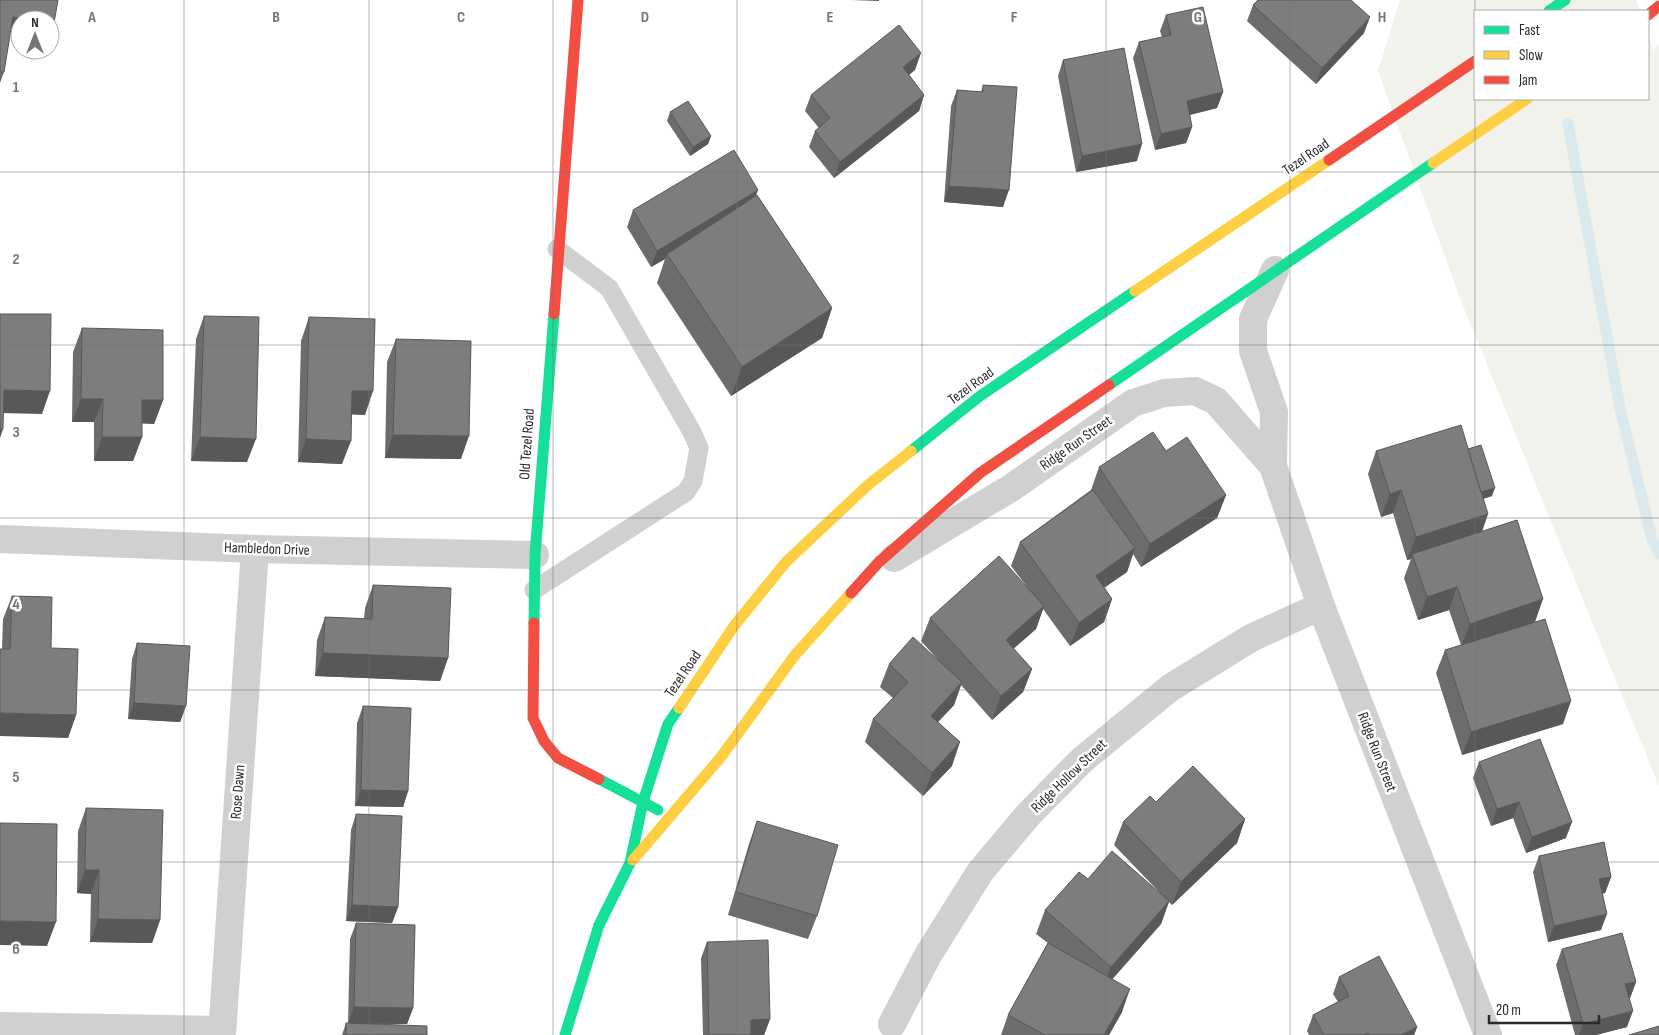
<svg xmlns="http://www.w3.org/2000/svg" width="1659" height="1035" viewBox="0 0 1659 1035" font-family="'Sofia Sans Condensed',sans-serif">
<style>
.green{fill:#f0f2eb}
.lines{fill:none;stroke-linecap:round;stroke-linejoin:round}
.stream{stroke:#d9e9ed;stroke-width:11}
.lane{stroke:#d0d0d0;stroke-width:19}
.street{stroke:#d0d0d0;stroke-width:28}
.fast{stroke:#16e098;stroke-width:11}
.slow{stroke:#ffcf43;stroke-width:11}
.jam{stroke:#f24e42;stroke-width:11}
.wall{fill:#6c6c6c}
.shaded-wall{fill:#585858}
.building{fill:#7d7d7d;stroke:#585858}
.grid{fill:none;stroke:#757575;stroke-width:1;stroke-opacity:0.55}
.labels{text-anchor:middle;dominant-baseline:central;stroke-width:5;stroke-linejoin:round;paint-order:stroke}
.street-label{font-size:15px;fill:#2b2b2b;stroke:#fff}
.grid-label{font-size:16px;text-anchor:middle;font-weight:bold;fill:#757575;stroke:#fff;stroke-width:5;stroke-linejoin:round;paint-order:stroke}
</style>
<rect width="100%" height="100%" fill="#fff"/>
<path class="green" d="M1400,0h236l4,11h-165v88h173v-65l5,16 6,-5v741l-198,-485 -83,-230z"/>
<g class="lines">
<path class="stream" d="M1568,124l52,284 32,131 7,15"/>
<path class="lane" d="M534,590l152,-98 7,-11 6,-33 -7,-16 -83,-144 -52,-39"/>
<g class="street">
<path d="M1275,270l-22,49v32l21,61 -1,54 48,140 167,429"/>
<path d="M0,539l255,10 280,6"/>
<path d="M894,558l117,-70 122,-85 31,-10 31,-2 21,10 57,65"/>
<path d="M892,1024l36,-69 52,-83 48,-57 54,-55 88,-72 81,-50 70,-32"/>
<path d="M0,1026l222,4"/>
<path d="M222,1035l33,-486"/>
</g>
<g class="fast">
<path d="M1549,11l16,-11"/>
<path d="M1109,385l324,-222"/>
<path d="M911,451l69,-55 155,-105"/>
<path d="M534,623l1,-68 19,-241"/>
<path d="M599,779l59,31"/>
<path d="M565,1035l34,-110 31,-62 13,-61 25,-78 11,-16"/>
</g>
<g class="slow">
<path d="M1433,163l94,-64"/>
<path d="M1135,291l194,-131"/>
<path d="M679,708l55,-82 52,-64 82,-77 43,-34"/>
<path d="M633,860l88,-103 74,-102 56,-62"/>
</g>
<g class="jam">
<path d="M1648,15l11,-9"/>
<path d="M1329,160l146,-99"/>
<path d="M554,314l24,-314"/>
<path d="M851,593l28,-31 101,-89 129,-88"/>
<path d="M534,623l-1,95 11,23 14,17 41,21"/>
</g>
</g>
<g class="wall">
<path d="M0,0l20,20v15l-10,-1 -6,38 -4,11z"/>
<path d="M1253,5l111,28 -48,51 -69,-63z"/>
<path d="M1166,15l57,77 -6,16 -27,7 2,12 -6,16 -31,7 -22,-92 6,-16 23,-5 -2,-6z"/>
<path d="M1063,60l74,101 -61,11 -18,-96z"/>
<path d="M915,70l-6,5 15,20 -5,16 -85,67 -25,-31 6,-16 4,-3 -14,-17 6,-16z"/>
<path d="M983,85l20,122 -59,-5 7,-96 6,-16 24,2z"/>
<path d="M670,112l41,24 -3,8 -18,12 -23,-35z"/>
<path d="M756,196l76,112 -10,30 -91,58 -74,-113 8,-24 -14,8 -24,-40 6,-17z"/>
<path d="M204,316l43,146 -56,-1 5,-122z"/>
<path d="M309,317l56,98 -14,-1 -9,50 -44,-2 3,-121z"/>
<path d="M82,328l81,72 -9,24 -12,-1v14l-9,24h-39v-39h-22l1,-70z"/>
<path d="M396,339l65,120 -76,-1 2,-96z"/>
<path d="M1468,449l24,47 -9,3 -1,32 53,91 28,102 -101,31 -26,-82 9,-23 16,-5 -12,-35 -31,10 -14,-42 7,-19 -4,1 -14,-47 -12,4 -13,-43 8,-23z"/>
<path d="M1166,451l60,44 -9,23 -76,49 -8,-13 -6,18 -23,16 8,11 -8,23 -34,24 -27,-37 -7,20 -23,20 19,20 -9,23 -31,28 -31,-35 -7,20 -16,17 14,44 -29,30 -58,-54 8,-23 20,-21 -13,-11 9,-23 51,-2 -19,-21 9,-23 98,-30 -17,-22 9,-24 71,-52 8,-23z"/>
<path d="M373,585l75,73 -8,23 -125,-5 2,-36 8,-23 39,2 1,-11z"/>
<path d="M12,596l39,52 25,67 -8,23 -66,-89 1,-30z"/>
<path d="M137,643l49,63 -6,16 -52,-3 4,-60z"/>
<path d="M363,706l45,85 -5,16 -48,-1 2,-83z"/>
<path d="M1479,762l87,76 -40,15 -13,-35 -22,8 -18,-48z"/>
<path d="M1156,802l89,17 -8,24 -65,62 -3,-3 -8,22 -49,55 10,33 -13,23h-108l7,-20 40,-72 -12,-9 9,-24 43,-31 72,14 -46,-48 9,-23z"/>
<path d="M86,808l74,112 -8,23 -62,-1 1,-48 -14,-1 1,-62z"/>
<path d="M356,814l42,93 -6,16 -46,-2 5,-91z"/>
<path d="M757,821l60,95 -9,23 -80,-24 21,-71z"/>
<path d="M1539,856l72,21 -6,16 -3,1 -1,36 -53,12 -15,-70z"/>
<path d="M356,923l57,85 -6,16h-33l53,11h-85l4,-12h2l2,-84z"/>
<path d="M707,942l63,77 -6,16h-61l-2,-77z"/>
<path d="M1562,949l74,33 -6,16h-1l-2,29 -31,8h-21l-19,-70z"/>
<path d="M1339,977l78,50 -3,8h-105l-2,-4 6,-16 25,-13 -5,-8z"/>
</g>
<g class="shaded-wall">
<path d="M852,0h27v1z"/>
<path d="M13,17l20,3h-13v15l-13,-2z"/>
<path d="M1370,17l-6,16 -48,51 6,-16z"/>
<path d="M50,23h4l-4,11z"/>
<path d="M921,53l-6,17 -18,14 6,-17z"/>
<path d="M1223,92l-6,16 -36,9 6,-16z"/>
<path d="M924,95l-5,16 -85,67 6,-16z"/>
<path d="M1192,127l-6,16 -31,7 6,-16z"/>
<path d="M711,136l-3,8 -18,12 3,-9z"/>
<path d="M1142,144l-5,17 -61,11 6,-16z"/>
<path d="M949,186l60,4 -6,17 -59,-5z"/>
<path d="M758,190l-6,17 -85,47 -2,5 -14,8 6,-16z"/>
<path d="M832,308l-10,30 -91,58 11,-29z"/>
<path d="M4,390l46,1 -8,23 -42,-1z"/>
<path d="M352,391h21l-8,24 -22,-1z"/>
<path d="M81,399h22l-9,23h-22z"/>
<path d="M142,400h21l-9,24 -20,-1z"/>
<path d="M0,429h3l-3,9z"/>
<path d="M393,435l76,1 -8,23 -76,-1z"/>
<path d="M102,437h40l-9,24h-39z"/>
<path d="M200,437l56,2 -9,23 -56,-1z"/>
<path d="M306,439l45,2 -9,23 -44,-2z"/>
<path d="M1495,488l-3,8 -20,6 3,-8z"/>
<path d="M1401,490l-8,23 -12,4 9,-23z"/>
<path d="M1226,495l-9,23 -76,49 9,-23z"/>
<path d="M1488,514l-8,24 -68,16 -1,5 -4,1 9,-23z"/>
<path d="M1135,548l-8,24 -40,27 9,-23z"/>
<path d="M1457,587l-8,23 -31,10 9,-23z"/>
<path d="M1112,599l-8,23 -34,24 9,-23z"/>
<path d="M1543,599l-8,23 -74,25 9,-23z"/>
<path d="M1044,606l-8,23 -39,34 9,-23z"/>
<path d="M323,653l125,5 -8,23 -125,-5z"/>
<path d="M1032,669l-9,23 -31,28 9,-24z"/>
<path d="M962,682l-8,23 -32,34 9,-23z"/>
<path d="M1571,701l-8,23 -101,31 9,-23z"/>
<path d="M134,703l52,3 -6,16 -52,-3z"/>
<path d="M0,713l76,2 -8,23 -68,-2z"/>
<path d="M960,742l-8,24 -29,30 9,-23z"/>
<path d="M361,790l47,1 -5,16 -48,-1z"/>
<path d="M1519,802l-6,16 -22,8 6,-17z"/>
<path d="M1245,819l-8,24 -65,62 9,-23z"/>
<path d="M1572,822l-6,16 -40,15 6,-16z"/>
<path d="M85,870h14l-8,24 -14,-1z"/>
<path d="M1611,877l-6,16 -12,2 6,-16z"/>
<path d="M1169,901l-8,23 -59,67 9,-24z"/>
<path d="M352,905l46,2 -6,16 -46,-2z"/>
<path d="M1607,914l-6,16 -53,12 6,-16z"/>
<path d="M98,919l62,1 -8,23 -62,-1z"/>
<path d="M0,921l56,1 -9,24 -47,-1z"/>
<path d="M1636,982l-6,16 -11,2 6,-16z"/>
<path d="M1130,989l-8,23 -13,23h-5z"/>
<path d="M354,1007l59,1 -6,16 -59,-1z"/>
<path d="M1633,1011l-6,16 -31,8h-17l4,-11z"/>
<path d="M770,1019l-6,16h-18l5,-15z"/>
<path d="M1417,1027l-3,8h-13z"/>
</g>
<g class="building">
<path d="M0,0h58l-4,23h-4v-3h-17l-20,-3 -9,55h-4z"/>
<path d="M1258,0h93l19,17 -48,51 -69,-63z"/>
<path d="M1203,7l20,85 -36,9 5,26 -31,7 -22,-92 32,-7 -5,-20z"/>
<path d="M899,25l22,28 -18,14 21,28 -84,67 -25,-31 15,-13 -19,-23z"/>
<path d="M1124,48l18,96 -60,12 -19,-96z"/>
<path d="M983,85l34,2 -8,103 -60,-4 8,-96 26,2z"/>
<path d="M688,101l23,35 -18,11 -23,-35z"/>
<path d="M734,150l24,40 -101,61 -24,-41z"/>
<path d="M757,195l75,113 -90,59 -75,-113z"/>
<path d="M0,314h51l-1,77 -46,-1 -1,39h-3z"/>
<path d="M204,316l55,1 -3,122 -56,-2z"/>
<path d="M309,317l66,2 -2,72h-21l-1,50 -45,-2z"/>
<path d="M82,328l81,2v70h-21v37h-40l1,-38h-22z"/>
<path d="M396,339l75,2 -2,95 -76,-1z"/>
<path d="M1461,425l27,89 -72,23 -15,-47 -11,4 -14,-43z"/>
<path d="M1153,432l13,19 21,-14 39,58 -76,49 -51,-77z"/>
<path d="M1481,445l14,43 -14,4 -13,-43z"/>
<path d="M1093,490l42,58 -39,28 16,23 -33,24 -59,-81z"/>
<path d="M1517,520l26,79 -73,25 -13,-37 -30,10 -15,-43z"/>
<path d="M999,556l45,50 -38,34 26,29 -31,27 -71,-78z"/>
<path d="M373,585l78,3 -3,70 -125,-5 2,-36 47,2z"/>
<path d="M12,596l40,1 -1,51 27,1 -2,66 -76,-2v-64h10z"/>
<path d="M1545,619l26,82 -100,31 -26,-82z"/>
<path d="M913,637l49,45 -31,34 29,26 -28,31 -59,-54 35,-37 -19,-18z"/>
<path d="M137,643l53,3 -4,60 -52,-3z"/>
<path d="M363,706l48,2 -3,83 -47,-1z"/>
<path d="M1540,739l32,83 -40,15 -13,-35 -22,7 -18,-47z"/>
<path d="M1193,766l52,53 -64,63 -58,-60 27,-26 6,6z"/>
<path d="M86,808l77,2 -3,110 -62,-1 1,-49h-14z"/>
<path d="M356,814l46,2 -4,91 -46,-2z"/>
<path d="M757,821l81,24 -21,71 -81,-24z"/>
<path d="M0,823l57,1 -1,98 -56,-1z"/>
<path d="M1604,842l7,35 -12,2 8,35 -53,12 -15,-70z"/>
<path d="M1112,851l57,50 -58,66 -66,-57 34,-38 9,7z"/>
<path d="M356,923l59,2 -2,83 -59,-1z"/>
<path d="M1622,933l14,49 -11,2 8,27 -50,13 -21,-75z"/>
<path d="M768,940l2,79 -19,1v15h-42l-2,-93z"/>
<path d="M1048,943l82,46 -26,46h-59l-37,-20z"/>
<path d="M1379,956l38,71 -16,8h-32l-1,-2 -5,2h-39l-11,-20 36,-19 -10,-19z"/>
<path d="M346,1023l81,3v9h-81z"/>
<path d="M1659,1026v9h-30z"/>
</g>
<path class="grid" d="M184,0v1035M369,0v1035M553,0v1035M737,0v1035M922,0v1035M1106,0v1035M1290,0v1035M1475,0v1035M0,172h1659M0,345h1659M0,518h1659M0,690h1659M0,862h1659"/>
<g class="labels">
<g class="street-label">
<text transform="translate(1306 157) rotate(-34)">Tezel Road</text>
<text transform="translate(971 386) rotate(-36)">Tezel Road</text>
<text transform="translate(1076 443) rotate(-35)">Ridge Run Street</text>
<text transform="translate(527 444) rotate(-86)">Old Tezel Road</text>
<text transform="translate(267 549) rotate(2)">Hambledon Drive</text>
<text transform="translate(683 674) rotate(-56)">Tezel Road</text>
<text transform="translate(1377 752) rotate(69)">Ridge Run Street</text>
<text transform="translate(1069 776) rotate(-44)">Ridge Hollow Street</text>
<text transform="translate(238 792) rotate(-86)">Rose Dawn</text>
</g>
</g>
<g class="grid-label">
<text x="92" y="22">A</text>
<text x="276" y="22">B</text>
<text x="461" y="22">C</text>
<text x="645" y="22">D</text>
<text x="830" y="22">E</text>
<text x="1014" y="22">F</text>
<text x="1198" y="22">G</text>
<text x="1382" y="22">H</text>
<text x="16" y="92">1</text>
<text x="16" y="264">2</text>
<text x="16" y="437">3</text>
<text x="16" y="609">4</text>
<text x="16" y="782">5</text>
<text x="16" y="954">6</text>
</g>
<rect x="1474" y="10" width="175" height="90" fill="#ffffff" stroke="#aaaaaa"/>
<rect x="1484" y="26" width="25" height="8" fill="#16e098" stroke="#aaaaaa"/>
<text x="1519" y="35" font-size="15" fill="#2b2b2b">Fast</text>
<rect x="1484" y="51" width="25" height="8" fill="#ffcf43" stroke="#aaaaaa"/>
<text x="1519" y="60" font-size="15" fill="#2b2b2b">Slow</text>
<rect x="1484" y="76" width="25" height="8" fill="#f24e42" stroke="#aaaaaa"/>
<text x="1519" y="85" font-size="15" fill="#2b2b2b">Jam</text>
<g transform="translate(35 35)"><circle r="24" fill="#ffffff" stroke="#aaaaaa"/>
<path d="M0-4L9 19L0 12L-9 19Z" fill="#757575"/>
<text y="-8" font-size="14" font-weight="bold" text-anchor="middle" fill="#2b2b2b">N</text>
</g>
<path d="M1489 1015v8h110v-8" fill="none" stroke="#2b2b2b" stroke-width="2.5"/>
<text x="1496" y="1015" font-size="15" fill="#2b2b2b" stroke="#ffffff" stroke-width="4" paint-order="stroke">20 m</text>
</svg>
